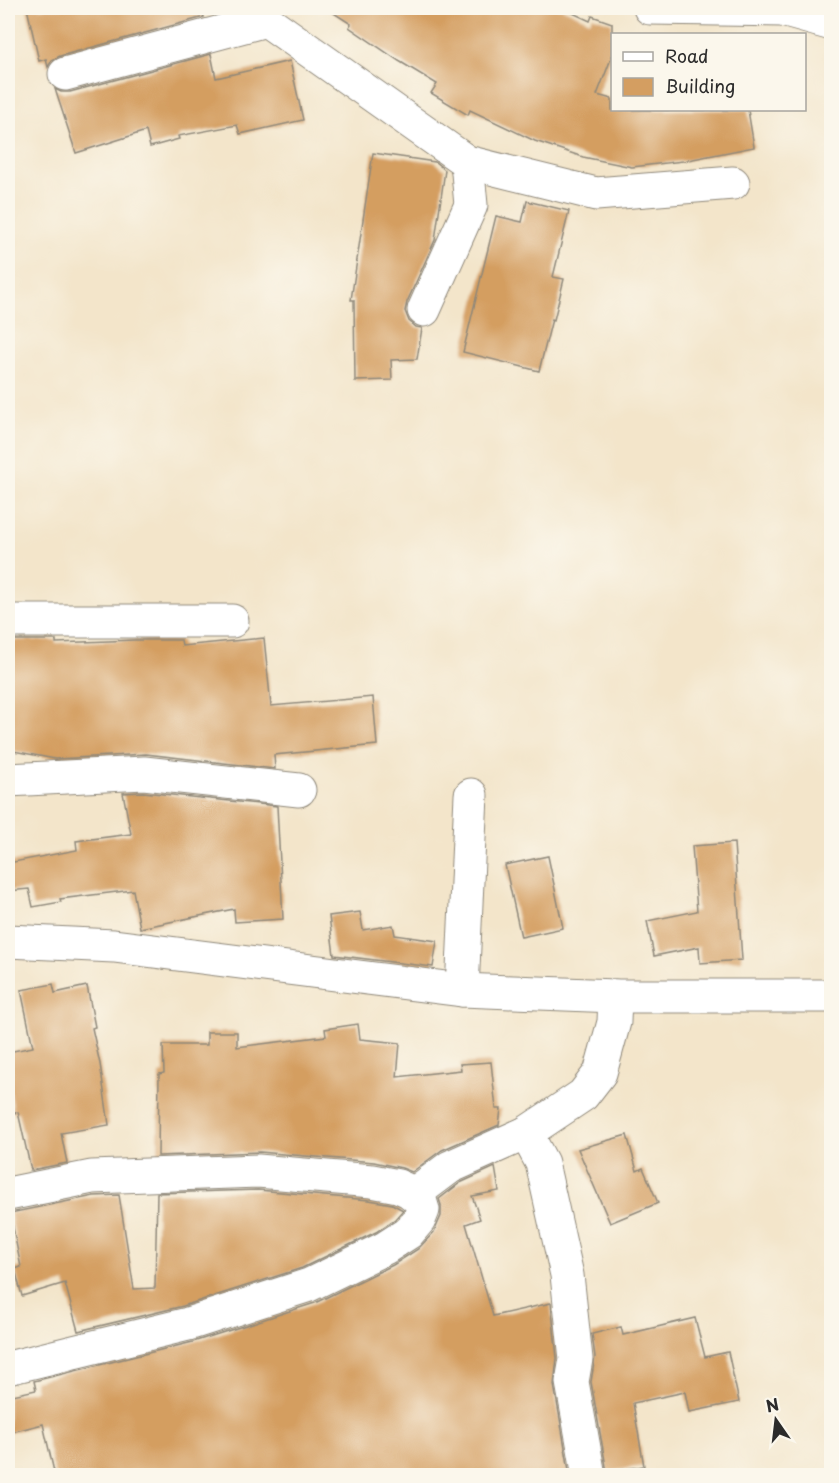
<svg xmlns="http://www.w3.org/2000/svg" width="839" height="1483" viewBox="0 0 839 1483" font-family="'Playpen Sans',sans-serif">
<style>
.building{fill:#d49e61}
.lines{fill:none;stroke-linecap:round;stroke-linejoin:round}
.minor-casing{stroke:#8f887a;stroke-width:35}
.minor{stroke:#fff;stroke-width:33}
</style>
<rect width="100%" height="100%" fill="#fbf7ec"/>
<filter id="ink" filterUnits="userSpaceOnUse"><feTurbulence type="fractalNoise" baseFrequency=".0167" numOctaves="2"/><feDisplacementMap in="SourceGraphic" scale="12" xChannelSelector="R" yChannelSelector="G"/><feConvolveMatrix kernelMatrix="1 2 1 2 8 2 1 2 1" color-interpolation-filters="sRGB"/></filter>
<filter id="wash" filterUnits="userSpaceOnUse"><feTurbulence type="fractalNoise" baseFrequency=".008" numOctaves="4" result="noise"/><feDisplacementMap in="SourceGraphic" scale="24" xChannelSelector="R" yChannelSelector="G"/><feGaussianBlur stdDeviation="1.35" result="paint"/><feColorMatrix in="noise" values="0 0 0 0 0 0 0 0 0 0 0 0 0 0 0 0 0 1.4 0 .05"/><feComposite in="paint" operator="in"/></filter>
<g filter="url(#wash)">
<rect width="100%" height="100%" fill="#f3e5ca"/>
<g id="blocks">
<g class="building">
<path d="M27,8h175l2,9 -144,39 -8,4 -4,7 -2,-8 -7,2z"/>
<path d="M326,8h236l28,13 2,-5 20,7v33l-15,39 15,4v11h136l6,37 -71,14 -51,6 -49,-10 -48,-16 -65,-31 -2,5 -37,-22 6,-9 -38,-23 -50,-34 2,-3z"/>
<path d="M211,54l5,24 74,-17 13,59 -63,14 -3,-9 -59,11 1,3 -29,8 -4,-16 -70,22 -21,-64 6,3h9z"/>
<path d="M373,153l62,9 10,8 -10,70 -28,62 -2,9 4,10 7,6 6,1 -5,31 -26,1 1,20 -37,1 -1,-81h-3z"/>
<path d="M527,201l42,10 -16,66 11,2 -10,41 -2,-1 -13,52 -76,-19 33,-136 26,6z"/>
<path d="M264,638l7,68 102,-9 4,48 -103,10 1,14 -129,-15 -91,5 -47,-9v-110h48v3l79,-3h46l1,6z"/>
<path d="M143,792l134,14 6,113 -48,3 -1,-13 -94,19 -7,-38 -73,9 1,3 -28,5 -4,-18 -21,2v-28l69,-13 -1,-9 55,-7 -8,-41z"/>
<path d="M734,843l8,117 -42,3 -1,-16 -45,9 -7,-35 50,-10 -5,-65z"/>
<path d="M548,856l15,72 -42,9 -16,-72z"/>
<path d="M360,912l3,18 30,-5 2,10 42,6 -4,26 -99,-12 -5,-39z"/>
<path d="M53,984l2,9 32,-7 8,41 -3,1 8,36 9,61 -48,8 6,30 -36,7 -13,-58 -4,1 -6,-35v-26l25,-5 -12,-57z"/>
<path d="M358,1024l2,15 40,4 -3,34 64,-7 -1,-6 31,-2 5,47h5l-2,16 -57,25 -30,22 -10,-4 -28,-6 -114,-10 -102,4 1,-82 5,-1 -1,-28h44v-13h30v15l89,-11 -1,-7z"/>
<path d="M627,1135l10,36 6,-3 15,35 -48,20 -32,-74z"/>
<path d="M495,1167l4,24 -27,5 8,23 -14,5 27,92 58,-13 6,55 -3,27 16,91h-515l-12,-52 -35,9v-37l28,-6 -2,-9 159,-39 122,-39 78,-38 25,-16 16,-17 7,-16v-11l-2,-6 21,-16z"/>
<path d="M258,1190l111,10 23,4 11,6 -8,9 -19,13 -74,36 -119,38 -105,25 -13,-48 -43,13 -7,-27 6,-2 -11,-54 84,-17 25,-1 15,94 21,-1 2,-95z"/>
<path d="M695,1318l10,39 23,-5 11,50 -50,10 -4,-20 -52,11 11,63 -37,6 -16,-90 4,-25 -3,-23 29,-7 2,8z"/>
</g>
</g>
</g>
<g filter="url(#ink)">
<use href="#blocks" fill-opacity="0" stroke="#8f887a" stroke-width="1.5"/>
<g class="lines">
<defs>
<g id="minor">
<path d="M258,8l8,12 201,142 129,32 137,-11"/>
<path d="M650,8l132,2 50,14"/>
<path d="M65,74l201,-54"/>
<path d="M424,310l47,-105 -4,-43"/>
<path d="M8,621h224"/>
<path d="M8,780l136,-7 155,17"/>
<path d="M8,941l106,5 348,44 153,6h217"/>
<path d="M462,990l9,-195"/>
<path d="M526,1133l16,30 25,112 9,84 -4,23 17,94"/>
<path d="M8,1194l84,-17 166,-6 114,10 26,5 11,5 11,9 3,10 -4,10 -11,13 -23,15 -76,37 -121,39 -180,44"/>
<path d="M414,1194l36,-27 76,-34 57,-38 17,-22 14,-51 1,-26"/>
</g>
</defs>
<use href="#minor" class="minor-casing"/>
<use href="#minor" class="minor"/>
</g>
</g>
<rect width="839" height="1483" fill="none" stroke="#fbf7ec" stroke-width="30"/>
<rect x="611" y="33" width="195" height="78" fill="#fbf7ec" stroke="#a8a59f" stroke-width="1.5"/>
<rect x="623" y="52" width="30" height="9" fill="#ffffff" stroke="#a8a59f" stroke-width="1.5"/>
<text x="665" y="63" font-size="18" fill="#2b2b2b">Road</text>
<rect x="623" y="78" width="30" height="18" fill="#d49e61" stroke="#a8a59f" stroke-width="1.5"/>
<text x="665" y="93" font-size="18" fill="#2b2b2b">Building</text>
<g transform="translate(776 1420) rotate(346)" stroke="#fbf7ec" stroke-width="4.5" paint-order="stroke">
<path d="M0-4.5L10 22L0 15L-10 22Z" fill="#2b2b2b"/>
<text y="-9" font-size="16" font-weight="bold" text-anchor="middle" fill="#2b2b2b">N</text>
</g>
</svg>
